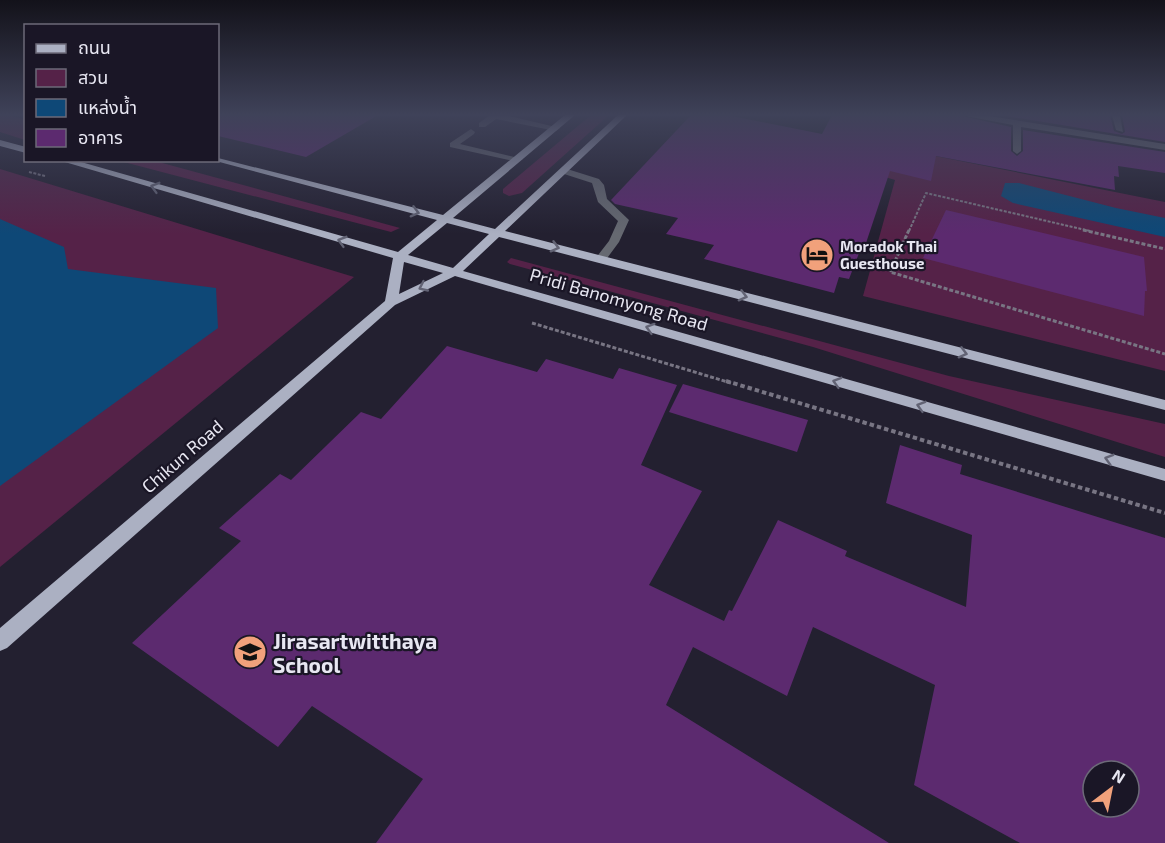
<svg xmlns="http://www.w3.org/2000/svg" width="1165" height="843" viewBox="0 0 1165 843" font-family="'Exo 2','Noto Sans Thai',sans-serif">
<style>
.green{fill:#552248}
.water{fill:#0e4877}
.building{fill:#5c2a6f;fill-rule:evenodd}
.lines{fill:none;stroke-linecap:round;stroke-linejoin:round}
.path-far2{stroke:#787583;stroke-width:2;stroke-dasharray:3 1.5;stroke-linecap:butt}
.path-far1{stroke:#787583;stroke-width:3;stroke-dasharray:4 2;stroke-linecap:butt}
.path{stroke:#787583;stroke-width:4;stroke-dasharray:4.5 3;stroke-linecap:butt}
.minor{fill:#666971;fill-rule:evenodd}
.major{fill:#abb0c2;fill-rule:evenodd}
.oneway{stroke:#626374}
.labels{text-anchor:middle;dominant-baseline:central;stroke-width:4.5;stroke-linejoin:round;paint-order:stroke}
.far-poi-label{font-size:15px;font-weight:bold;fill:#e8e7f2;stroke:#1a1626;text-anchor:start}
.street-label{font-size:18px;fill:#e8e7f2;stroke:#1a1626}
.near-poi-label{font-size:21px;font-weight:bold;fill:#e8e7f2;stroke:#1a1626;text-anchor:start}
</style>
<rect width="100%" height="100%" fill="#232030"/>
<g class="green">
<path d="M9,115l16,5v20l-25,-8v-17z"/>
<path d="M591,115h18l-87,78 -13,3 -6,-3v-4z"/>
<path d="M895,148l270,54v169l-302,-75 32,-116 -10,-3z"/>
<path d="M120,161h35l245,67 -9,4z"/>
<path d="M0,169l354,108 -354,290z"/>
<path d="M511,258l438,118 216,48v33l-352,-110 -303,-83 -3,-2z"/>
</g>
<g class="water">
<path d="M1005,183h14l97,25 49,10v19l-152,-34 -12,-7z"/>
<path d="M0,219l64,28 4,22 148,19 2,40 -218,158z"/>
</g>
<g class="building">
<path d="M218,115h160l-72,42 -88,-21z"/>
<path d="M691,115h36l95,19 10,-19h126l53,12v24l6,5 6,-5v-21l142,22v21l-47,-7 1,11 -5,-1 1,14 -179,-34 -5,25 -41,-10 -24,72h-3l-14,36 -10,-2 -5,16 -130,-34 10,-14 -48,-11 12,-16 -63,-14 -4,-4z"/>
<path d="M1000,115h110l4,16 8,3 3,-2 -3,-17h43v27z"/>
<path d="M946,210l198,47 3,34h-2l-1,25 -221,-58z"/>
<path d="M447,346l90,26 9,-13 67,20 6,-11 58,17 -36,80 61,26 -53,94 75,36 5,-11 3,1 46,-91 69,31 -2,5 121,51 6,-72 -86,-32 14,-58 62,20 -2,9 205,64v305h-145l-106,-58 21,-100 -122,-58 -26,69 -94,-49 -27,58 223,138h-513l47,-64 -111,-73 -34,41 -146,-104 109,-102 -22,-13 61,-54 11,6 70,-68 20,7zM1093,771h36v36h-36z"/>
<path d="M683,384l125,36 -11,32 -128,-40z"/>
</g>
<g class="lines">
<g class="path-far2">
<path d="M29,172l16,4"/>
<path d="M909,231l17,-38 164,38"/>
</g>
<g class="path-far1">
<path d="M909,230l-19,42 275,82"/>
<path d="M1083,230l82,19"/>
<path d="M532,323l199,60"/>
</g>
<path class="path" d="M726,381l439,132"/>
<g class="minor">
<path d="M490,115h15l55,13 -4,3 -60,-12 -11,8h-6v-4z"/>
<path d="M960,115h23l182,29v6l-144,-23v24l-4,3 -4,-3v-26z"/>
<path d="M1112,115h8l3,17 -7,-2z"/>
<path d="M471,129l4,3 -1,2 -14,10 63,15 -5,3 -68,-15v-4z"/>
<path d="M564,168l35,11 5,6 3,14 22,21 -10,22 -14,19h-8l-2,-2 14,-18 9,-20 -20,-19 -6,-19 -31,-10 -2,-2z"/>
</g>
<g class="major">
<path d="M565,115h10l-122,103 42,11 123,-114h9l-122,116 660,169v10l-666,-173 -36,34 702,198v12l-710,-205 -60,29 -388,343 -7,3v-23l385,-327 8,-43 -335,-98h16l324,92 39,-32 -225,-60h6v-2l225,57zM447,223l42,11 -36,34 -45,-13zM404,262l39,11 -44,21z"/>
<path d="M0,140l26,7v6l-26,-7z"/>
</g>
</g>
<defs><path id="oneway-chevron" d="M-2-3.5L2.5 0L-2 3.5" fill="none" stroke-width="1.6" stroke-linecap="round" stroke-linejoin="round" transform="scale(1.5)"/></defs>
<g class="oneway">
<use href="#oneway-chevron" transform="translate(155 187) rotate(-164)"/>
<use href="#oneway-chevron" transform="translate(415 212) rotate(15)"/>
<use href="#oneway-chevron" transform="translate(342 241) rotate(-164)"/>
<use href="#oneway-chevron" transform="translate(555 247) rotate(15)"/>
<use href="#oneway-chevron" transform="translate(423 287) rotate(155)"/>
<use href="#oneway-chevron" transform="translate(743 296) rotate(15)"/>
<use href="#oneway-chevron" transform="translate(650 328) rotate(-164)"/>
<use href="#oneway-chevron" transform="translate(963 353) rotate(15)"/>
<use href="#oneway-chevron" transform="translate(837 382) rotate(-164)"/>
<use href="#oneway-chevron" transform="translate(921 406) rotate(-164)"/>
<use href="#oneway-chevron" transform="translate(1109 459) rotate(-164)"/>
</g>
<linearGradient id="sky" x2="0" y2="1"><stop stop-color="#13121a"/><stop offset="0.49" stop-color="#3f4259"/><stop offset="1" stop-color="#3f4259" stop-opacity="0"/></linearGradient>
<rect width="1165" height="234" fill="url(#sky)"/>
<defs>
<symbol id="hotel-disc" viewBox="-11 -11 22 22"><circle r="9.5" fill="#f1a17b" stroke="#1a1626"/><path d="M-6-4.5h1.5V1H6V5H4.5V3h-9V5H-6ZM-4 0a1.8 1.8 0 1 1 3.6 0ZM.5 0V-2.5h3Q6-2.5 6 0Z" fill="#111"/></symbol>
<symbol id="school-disc" viewBox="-11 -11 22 22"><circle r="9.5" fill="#f1a17b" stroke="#1a1626"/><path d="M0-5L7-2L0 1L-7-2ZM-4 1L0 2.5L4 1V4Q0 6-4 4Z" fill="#111"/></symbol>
</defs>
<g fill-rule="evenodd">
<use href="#hotel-disc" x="798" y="236" width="38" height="38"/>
<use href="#school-disc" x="231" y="633" width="38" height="38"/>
</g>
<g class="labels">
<g class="far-poi-label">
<text x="840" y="246">Moradok Thai<tspan x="840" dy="17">Guesthouse</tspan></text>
</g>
<g class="street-label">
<text transform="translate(619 299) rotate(16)">Pridi Banomyong Road</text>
<text transform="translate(182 456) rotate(-41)">Chikun Road</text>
</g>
<g class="near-poi-label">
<text x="273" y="640">Jirasartwitthaya<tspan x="273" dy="24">School</tspan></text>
</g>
</g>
<rect x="24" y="24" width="195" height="138" fill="#1a1626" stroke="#6c6a78" stroke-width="1.5"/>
<rect x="36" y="44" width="30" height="9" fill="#abb0c2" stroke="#6c6a78" stroke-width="1.5"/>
<text x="78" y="54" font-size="18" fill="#e8e7f2">ถนน</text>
<rect x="36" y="69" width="30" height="18" fill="#552248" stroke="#6c6a78" stroke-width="1.5"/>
<text x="78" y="84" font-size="18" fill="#e8e7f2">สวน</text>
<rect x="36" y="99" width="30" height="18" fill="#0e4877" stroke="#6c6a78" stroke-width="1.5"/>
<text x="78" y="114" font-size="18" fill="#e8e7f2">แหล่งน้ำ</text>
<rect x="36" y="129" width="30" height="18" fill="#5c2a6f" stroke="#6c6a78" stroke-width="1.5"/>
<text x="78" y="144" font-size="18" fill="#e8e7f2">อาคาร</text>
<g transform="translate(1111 789) rotate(32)"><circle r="28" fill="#1a1626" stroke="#6c6a78" stroke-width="1.5"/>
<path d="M0-4.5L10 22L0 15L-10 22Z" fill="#f1a17b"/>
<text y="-9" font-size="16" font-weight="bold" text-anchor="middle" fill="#e8e7f2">N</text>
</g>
</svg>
